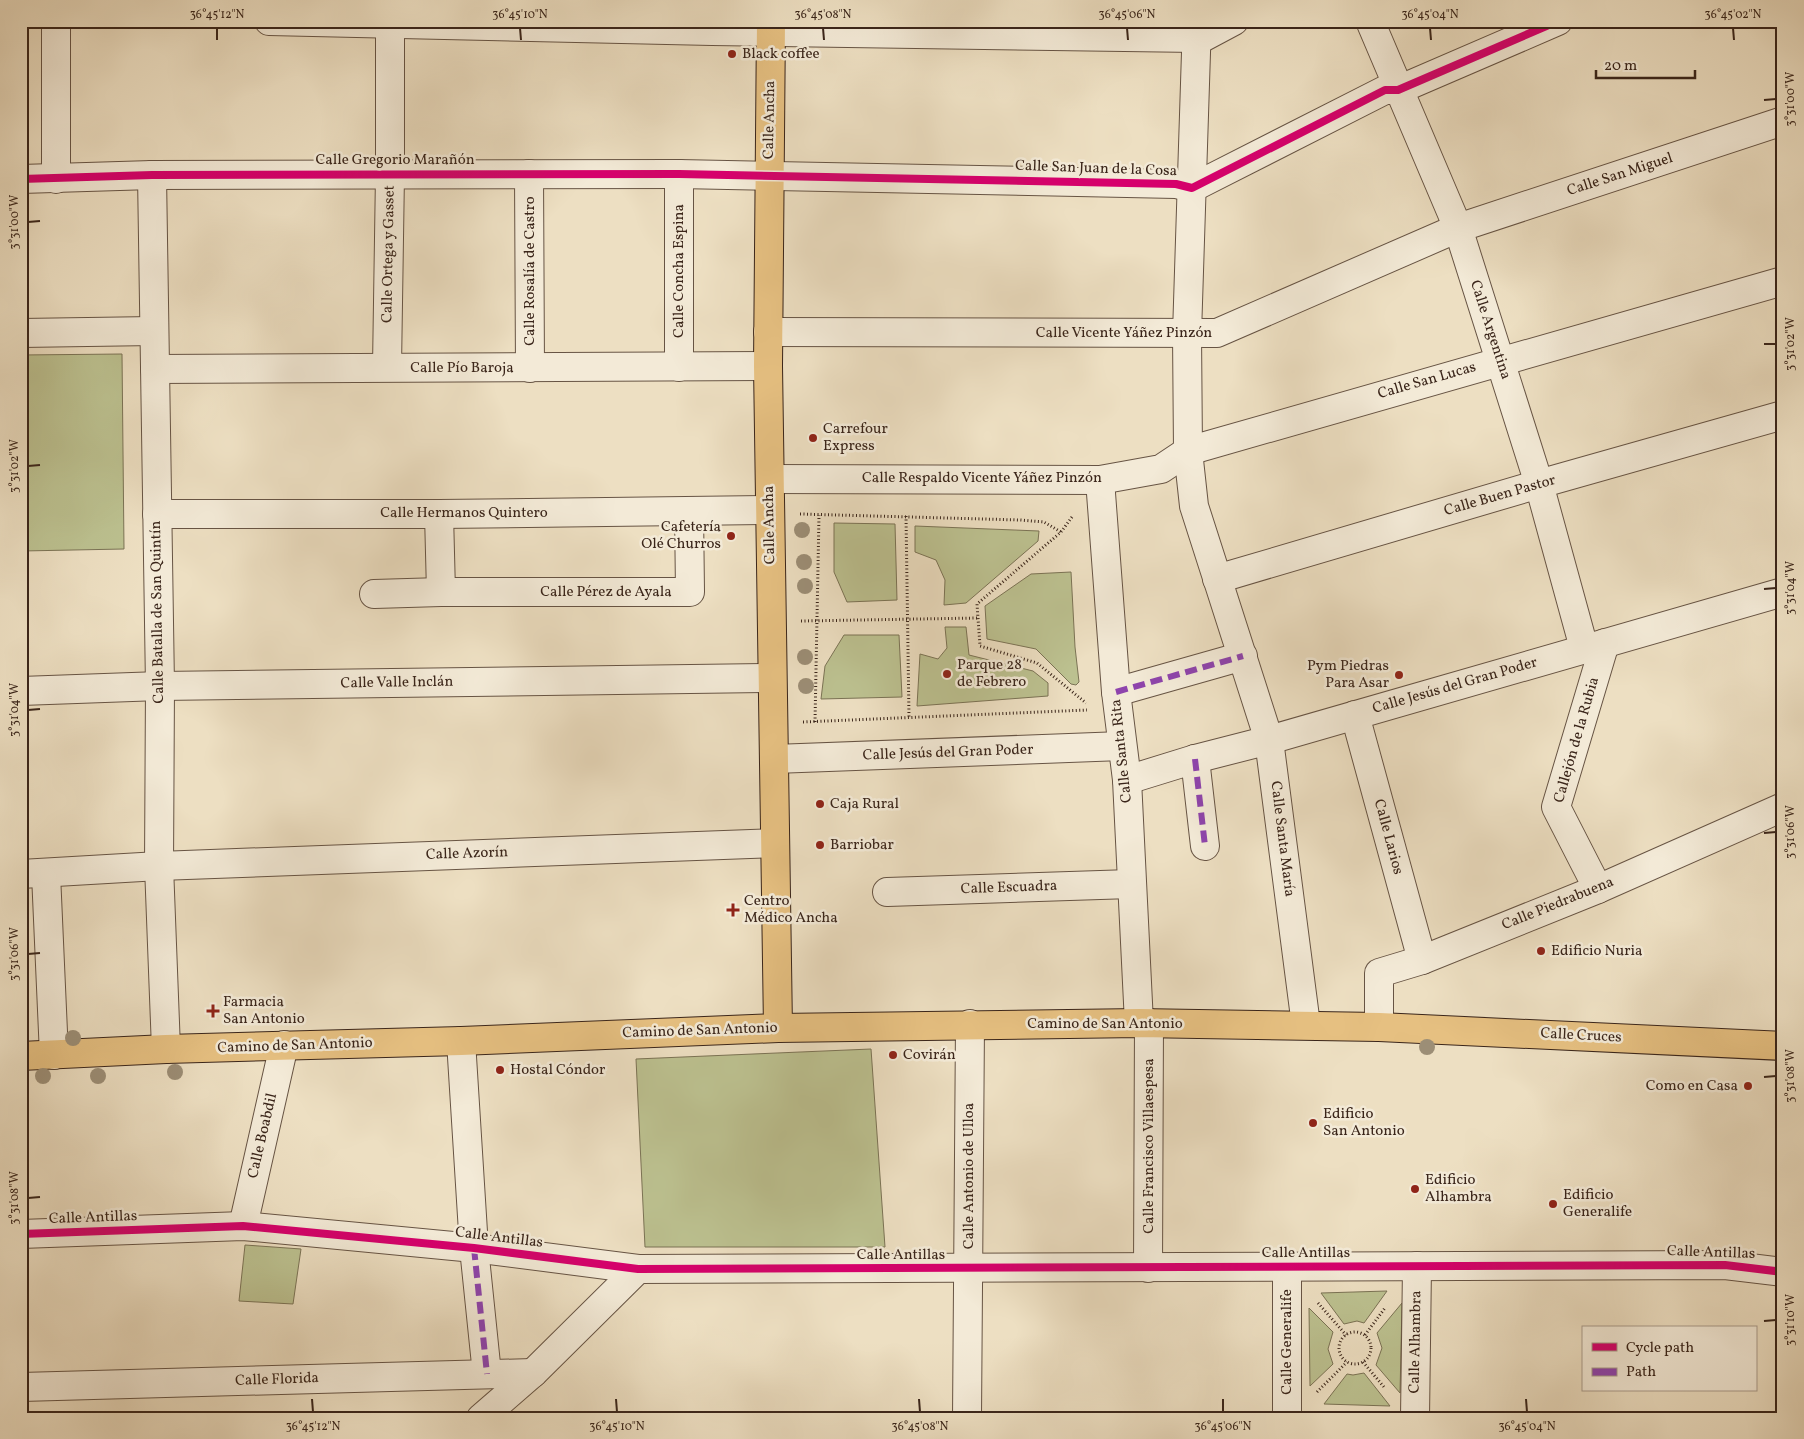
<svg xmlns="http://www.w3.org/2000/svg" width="1804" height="1439" viewBox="0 0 1804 1439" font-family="Vollkorn,serif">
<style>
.green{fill:#bcc190;stroke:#7b7355}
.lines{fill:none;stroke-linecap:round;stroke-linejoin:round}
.minor-casing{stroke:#675444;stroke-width:30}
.major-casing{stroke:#3a251a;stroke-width:30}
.path{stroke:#3a251a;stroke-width:3;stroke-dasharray:1 2.5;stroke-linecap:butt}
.minor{stroke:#f3ead7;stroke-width:28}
.major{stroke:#e6c081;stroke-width:28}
.quiet{stroke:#8e44ad;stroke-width:6;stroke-dasharray:12 6;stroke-linecap:butt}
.cycleway-casing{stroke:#f3ead7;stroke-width:11}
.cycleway{stroke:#d6006c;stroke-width:8}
.tree{fill:#9c8e76}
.ticks{fill:none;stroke:#3a251a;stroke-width:2}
.poi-dot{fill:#8f2418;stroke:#f3ead7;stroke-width:2}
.labels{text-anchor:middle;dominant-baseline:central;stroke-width:5;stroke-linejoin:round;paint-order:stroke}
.poi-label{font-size:15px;fill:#3a251a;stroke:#f3ead7;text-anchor:start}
.street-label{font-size:15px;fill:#3a251a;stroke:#f3ead7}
.neatline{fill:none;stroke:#3a251a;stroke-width:2}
.ticks-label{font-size:12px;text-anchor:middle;fill:#3a251a}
</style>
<rect width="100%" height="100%" fill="#eddfc2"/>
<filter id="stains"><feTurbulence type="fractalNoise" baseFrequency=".004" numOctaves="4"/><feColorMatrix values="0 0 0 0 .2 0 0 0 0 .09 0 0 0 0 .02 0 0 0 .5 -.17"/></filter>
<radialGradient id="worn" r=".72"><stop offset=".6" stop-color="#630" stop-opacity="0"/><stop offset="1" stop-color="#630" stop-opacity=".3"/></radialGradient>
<g class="green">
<path d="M122,354l2,195 -102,2 -1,-196z"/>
<path d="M834,523l61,1 2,76 -50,2 -13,-30z"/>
<path d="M915,526l124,5 -1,10 -72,62 -22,2 1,-25 -9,-20 -21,-8z"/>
<path d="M1071,572l4,75 4,35 -3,3 -5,-1 -35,-35 -49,-10 -2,-33 46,-32z"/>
<path d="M945,627h21l3,28 64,16 15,12v13l-131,10 3,-52 18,5 9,-11z"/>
<path d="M844,635h55l3,62 -81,2 4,-33z"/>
<path d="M871,1049l14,198h-240l-9,-188z"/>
<path d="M245,1245l56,4 -8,55 -54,-3z"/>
<path d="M1387,1291l-23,32 -7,-2 -13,3 -23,-31z"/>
<path d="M1402,1303l-2,90 -24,-28 6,-17 -5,-15z"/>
<path d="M1309,1308l24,24 -5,17 5,15 -23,22z"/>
<path d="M1364,1373l26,33 -66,-2 23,-30 6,1z"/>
</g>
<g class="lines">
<defs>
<g id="minor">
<path d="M269,21l443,10 485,7 7,-1 30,-16"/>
<path d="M1197,21l-10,313 1,117 6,55 75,234 37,285"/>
<path d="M1370,21l88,207 81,256 45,164"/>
<path d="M529,174l1,194"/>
<path d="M152,175l8,511 -1,180 7,183"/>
<path d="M21,179l131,-4 527,-1 497,10 16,4 193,-98h13l160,-69"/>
<path d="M56,179v-158"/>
<path d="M768,332l449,1 241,-105 325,-107"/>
<path d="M21,333l133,-2"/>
<path d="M387,367l3,-193v-153"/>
<path d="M679,367v-193"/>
<path d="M155,369l613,-3"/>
<path d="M770,479l330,1 61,-11 27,-18 595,-170"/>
<path d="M1100,480l16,212 11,88 12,243"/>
<path d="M157,514h282l331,-4"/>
<path d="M439,514l2,78"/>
<path d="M1217,579l322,-95 244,-69"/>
<path d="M374,594l67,-2h249l-1,-81"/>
<path d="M21,691l139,-5 612,-8"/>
<path d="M1116,692l127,-36"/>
<path d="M1355,715l67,245"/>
<path d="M774,759l348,-13"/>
<path d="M1195,759l10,87"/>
<path d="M1127,780l68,-21 74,-19 514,-148"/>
<path d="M21,874l138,-8 616,-23"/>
<path d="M46,874l8,181"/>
<path d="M1598,889l-42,-82 49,-164"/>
<path d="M887,892l244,-8"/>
<path d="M1379,1027v-54l43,-13 176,-71 185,-82"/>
<path d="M461,1041l13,207 13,126"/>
<path d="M243,1226l41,-181"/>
<path d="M21,1234l222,-8 231,22 164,21 1087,-4 58,7"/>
<path d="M1287,1266v152"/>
<path d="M1148,1268l1,-245"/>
<path d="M21,1387l512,-14"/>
<path d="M481,1418l52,-45 105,-104"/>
<path d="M967,1418l3,-394"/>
<path d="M1415,1418l2,-152"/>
</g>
<g id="major">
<path d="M771,21l-3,345 10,662"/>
<path d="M21,1056l145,-7 295,-8 317,-13 361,-5 240,4 404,19"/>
</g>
</defs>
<use href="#minor" class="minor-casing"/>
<use href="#major" class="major-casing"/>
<g class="path">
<path d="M800,514l220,6 24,2 17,10"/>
<path d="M906,516l3,201"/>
<path d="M1072,517l-11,15 -84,72 3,42 57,17 49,40"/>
<path d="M801,621l177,-3"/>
<path d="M803,722l284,-12"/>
<path d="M815,722l4,-207"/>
<path d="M1318,1303l28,32"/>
<circle cx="1355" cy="1348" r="16"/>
<path d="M1365,1335l20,-27"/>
<path d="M1363,1362l21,25"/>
<path d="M1317,1392l30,-30"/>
</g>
<use href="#minor" class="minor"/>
<use href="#major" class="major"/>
<g class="quiet">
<path d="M1116,692l127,-36"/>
<path d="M1195,759l10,87"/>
<path d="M474,1248l13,126"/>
<path d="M485,1415l1,3"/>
</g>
<defs>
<g id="cycleway">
<path d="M21,179l131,-4 527,-1 497,10 16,4 193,-98h13l160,-69"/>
<path d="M21,1234l222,-8 231,22 164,21 1087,-4 58,7"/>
</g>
</defs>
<use href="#cycleway" class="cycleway-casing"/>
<use href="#cycleway" class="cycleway"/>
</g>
<g class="tree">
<circle cx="802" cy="530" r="8"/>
<circle cx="804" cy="562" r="8"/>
<circle cx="805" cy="586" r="8"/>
<circle cx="805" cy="657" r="8"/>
<circle cx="806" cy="686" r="8"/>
<circle cx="73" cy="1038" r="8"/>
<circle cx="1427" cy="1047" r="8"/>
<circle cx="175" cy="1072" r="8"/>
<circle cx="43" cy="1076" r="8"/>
<circle cx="98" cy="1076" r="8"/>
</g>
<path class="ticks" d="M217,28v12M520,28l1,12M823,28l1,12M1127,28l1,12M1430,28l1,12M1733,28l1,12M1764,100l12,-1M28,222l12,-1M1764,344h12M28,466l12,-1M1764,589l12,-1M28,710l12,-1M1764,833l12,-1M28,954l12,-1M1764,1077l12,-1M28,1198l12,-1M1764,1321l12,-1M312,1399l1,13M616,1399l1,13M919,1399l1,13M1223,1399v13M1526,1399l1,13"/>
<g class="poi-dot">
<circle cx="732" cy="54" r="5"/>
<circle cx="813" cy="438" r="5"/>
<circle cx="731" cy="536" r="5"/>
<circle cx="947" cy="674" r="5"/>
<circle cx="1399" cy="675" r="5"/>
<circle cx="820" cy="804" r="5"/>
<circle cx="820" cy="845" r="5"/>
<path d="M730.5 902.5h5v5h5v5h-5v5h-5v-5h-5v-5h5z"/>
<circle cx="1541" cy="951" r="5"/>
<path d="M210.5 1003.5h5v5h5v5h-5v5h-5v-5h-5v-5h5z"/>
<circle cx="893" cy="1055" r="5"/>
<circle cx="500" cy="1070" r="5"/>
<circle cx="1748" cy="1086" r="5"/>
<circle cx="1313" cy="1123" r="5"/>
<circle cx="1415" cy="1189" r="5"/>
<circle cx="1553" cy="1204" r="5"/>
</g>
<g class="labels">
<g class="poi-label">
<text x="742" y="54">Black coffee</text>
<text x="823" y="429">Carrefour<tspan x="823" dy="17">Express</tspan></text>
<text x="721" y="527" text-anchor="end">Cafetería<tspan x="721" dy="17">Olé Churros</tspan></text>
<text x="957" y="665">Parque 28<tspan x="957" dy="17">de Febrero</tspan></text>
<text x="1389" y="666" text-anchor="end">Pym Piedras<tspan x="1389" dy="17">Para Asar</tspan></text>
<text x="830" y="804">Caja Rural</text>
<text x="830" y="845">Barriobar</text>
<text x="744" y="901">Centro<tspan x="744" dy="17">Médico Ancha</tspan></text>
<text x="1551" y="951">Edificio Nuria</text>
<text x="223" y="1002">Farmacia<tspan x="223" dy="17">San Antonio</tspan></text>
<text x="903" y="1055">Covirán</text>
<text x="510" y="1070">Hostal Cóndor</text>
<text x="1738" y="1086" text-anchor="end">Como en Casa</text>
<text x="1323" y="1114">Edificio<tspan x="1323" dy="17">San Antonio</tspan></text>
<text x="1425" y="1180">Edificio<tspan x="1425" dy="17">Alhambra</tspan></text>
<text x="1563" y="1195">Edificio<tspan x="1563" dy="17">Generalife</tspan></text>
</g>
<g class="street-label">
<text transform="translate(770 120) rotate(-89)">Calle Ancha</text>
<text x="395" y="160">Calle Gregorio Marañón</text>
<text transform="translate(1096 169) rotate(2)">Calle San Juan de la Cosa</text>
<text transform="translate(1620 175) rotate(-18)">Calle San Miguel</text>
<text transform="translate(389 254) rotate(-89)">Calle Ortega y Gasset</text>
<text transform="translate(530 271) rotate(-90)">Calle Rosalía de Castro</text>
<text transform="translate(679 271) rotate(-90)">Calle Concha Espina</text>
<text transform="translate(1490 330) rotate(72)">Calle Argentina</text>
<text x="1124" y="333">Calle Vicente Yáñez Pinzón</text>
<text x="462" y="368">Calle Pío Baroja</text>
<text transform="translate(1427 381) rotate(-16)">Calle San Lucas</text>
<text x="982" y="478">Calle Respaldo Vicente Yáñez Pinzón</text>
<text transform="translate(1500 496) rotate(-16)">Calle Buen Pastor</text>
<text x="464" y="513">Calle Hermanos Quintero</text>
<text transform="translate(770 525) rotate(-91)">Calle Ancha</text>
<text x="606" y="592">Calle Pérez de Ayala</text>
<text transform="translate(158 612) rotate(-91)">Calle Batalla de San Quintín</text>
<text transform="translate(397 683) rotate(-1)">Calle Valle Inclán</text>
<text transform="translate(1455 686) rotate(-16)">Calle Jesús del Gran Poder</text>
<text transform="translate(1577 740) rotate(-74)">Callejón de la Rubia</text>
<text transform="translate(1122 751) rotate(-96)">Calle Santa Rita</text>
<text transform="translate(948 753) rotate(-2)">Calle Jesús del Gran Poder</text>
<text transform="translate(1388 837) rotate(75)">Calle Larios</text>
<text transform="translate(1282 839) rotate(83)">Calle Santa María</text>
<text transform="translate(467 854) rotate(-2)">Calle Azorín</text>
<text transform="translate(1009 888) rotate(-2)">Calle Escuadra</text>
<text transform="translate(1558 904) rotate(-22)">Calle Piedrabuena</text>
<text x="1105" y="1024">Camino de San Antonio</text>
<text transform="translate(700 1031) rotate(-2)">Camino de San Antonio</text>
<text transform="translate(1581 1036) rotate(3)">Calle Cruces</text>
<text transform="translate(295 1046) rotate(-2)">Camino de San Antonio</text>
<text transform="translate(263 1136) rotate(-77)">Calle Boabdil</text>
<text transform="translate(1149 1146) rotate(-90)">Calle Francisco Villaespesa</text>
<text transform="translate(969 1176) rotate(-90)">Calle Antonio de Ulloa</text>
<text transform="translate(93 1218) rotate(-2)">Calle Antillas</text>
<text transform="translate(499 1238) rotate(7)">Calle Antillas</text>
<text x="1306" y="1253">Calle Antillas</text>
<text transform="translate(1711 1253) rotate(2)">Calle Antillas</text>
<text x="901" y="1255">Calle Antillas</text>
<text transform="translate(1287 1342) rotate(-90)">Calle Generalife</text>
<text transform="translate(1416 1342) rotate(-89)">Calle Alhambra</text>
<text transform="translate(277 1380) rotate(-2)">Calle Florida</text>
</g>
</g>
<rect width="1804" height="1439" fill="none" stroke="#eddfc2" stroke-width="55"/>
<rect x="1582" y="1326" width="175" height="65" fill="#f3ead7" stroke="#a99b8b"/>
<rect x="1592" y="1343" width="25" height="8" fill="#d6006c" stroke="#a99b8b"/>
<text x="1626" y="1352" font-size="15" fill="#3a251a">Cycle path</text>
<rect x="1592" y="1368" width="25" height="8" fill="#8e44ad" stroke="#a99b8b"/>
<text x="1626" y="1376" font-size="15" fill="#3a251a">Path</text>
<path d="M1596 70v8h99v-8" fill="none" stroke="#3a251a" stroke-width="2.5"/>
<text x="1604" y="70" font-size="15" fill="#3a251a" stroke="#f3ead7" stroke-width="4" paint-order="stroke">20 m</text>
<rect x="28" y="28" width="1748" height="1384" class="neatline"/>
<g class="ticks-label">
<text x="217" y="18">36°45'12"N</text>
<text x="520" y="18">36°45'10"N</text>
<text x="823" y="18">36°45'08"N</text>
<text x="1127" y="18">36°45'06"N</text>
<text x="1430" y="18">36°45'04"N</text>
<text x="1733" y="18">36°45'02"N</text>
<text transform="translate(1790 99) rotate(-90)" y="4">3°31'00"W</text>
<text transform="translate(14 222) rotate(-90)" y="4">3°31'00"W</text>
<text transform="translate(1790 344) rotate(-90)" y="4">3°31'02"W</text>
<text transform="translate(14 466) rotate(-90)" y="4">3°31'02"W</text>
<text transform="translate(1790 588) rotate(-90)" y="4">3°31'04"W</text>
<text transform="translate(14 710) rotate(-90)" y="4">3°31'04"W</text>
<text transform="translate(1790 832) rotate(-90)" y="4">3°31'06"W</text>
<text transform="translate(14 954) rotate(-90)" y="4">3°31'06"W</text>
<text transform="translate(1790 1076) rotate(-90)" y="4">3°31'08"W</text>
<text transform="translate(14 1198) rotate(-90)" y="4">3°31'08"W</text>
<text transform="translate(1790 1320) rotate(-90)" y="4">3°31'10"W</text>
<text x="313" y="1430">36°45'12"N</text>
<text x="617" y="1430">36°45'10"N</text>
<text x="920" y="1430">36°45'08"N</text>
<text x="1223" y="1430">36°45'06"N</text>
<text x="1527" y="1430">36°45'04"N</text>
</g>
<rect width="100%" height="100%" filter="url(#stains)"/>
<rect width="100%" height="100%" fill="url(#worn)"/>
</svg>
